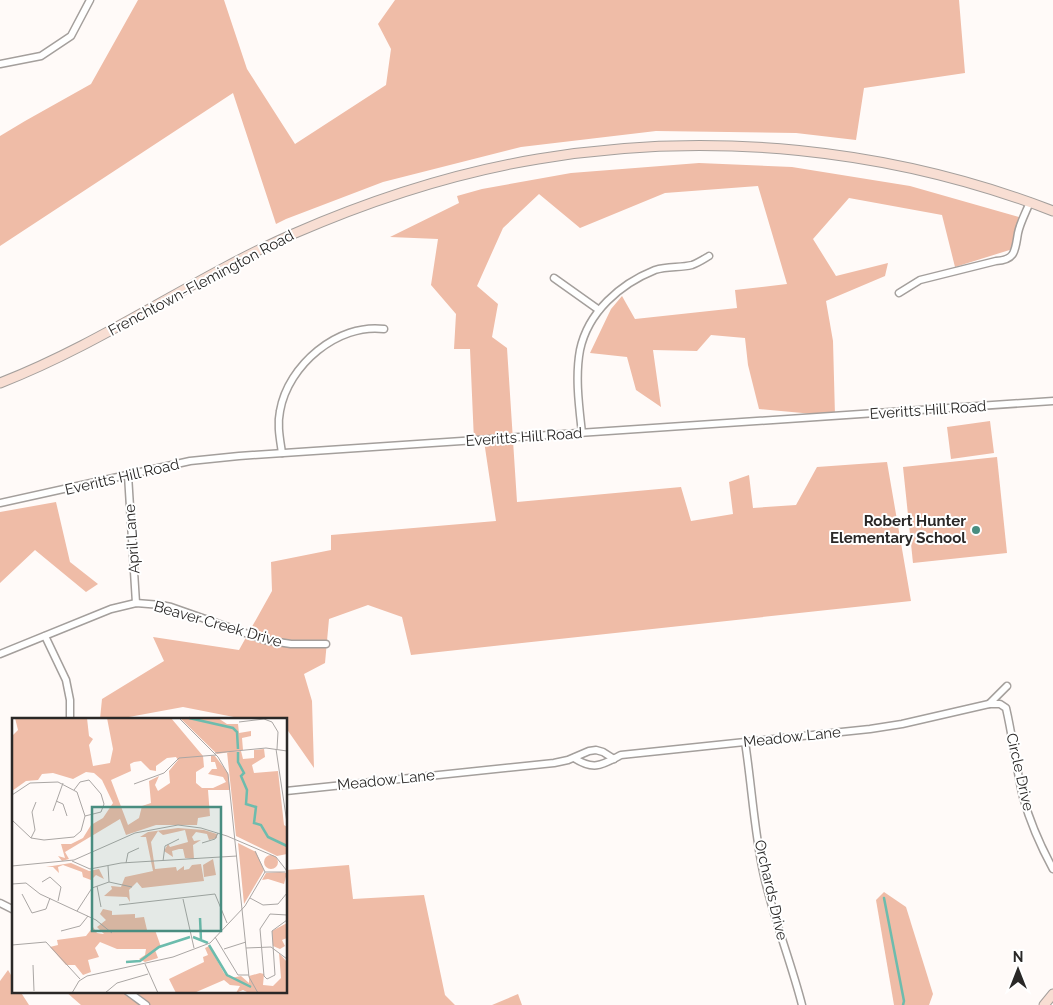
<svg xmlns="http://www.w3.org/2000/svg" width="1053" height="1005" viewBox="0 0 1053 1005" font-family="Raleway,sans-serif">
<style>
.green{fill:#efbca7}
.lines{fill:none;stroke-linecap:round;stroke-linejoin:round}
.stream{stroke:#6dbcad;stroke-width:2.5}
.minor-casing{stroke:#a49f9c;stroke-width:9}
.secondary-casing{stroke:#a49f9c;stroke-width:11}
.minor{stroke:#fff;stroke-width:6}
.secondary{stroke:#f8ded3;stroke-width:9}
.poi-dot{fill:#498d80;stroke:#fff;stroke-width:2}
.labels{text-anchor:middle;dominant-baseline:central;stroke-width:4;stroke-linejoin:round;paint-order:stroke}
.street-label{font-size:15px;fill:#2a2827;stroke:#fff}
.poi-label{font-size:15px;font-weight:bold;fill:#2a2827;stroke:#fff;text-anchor:end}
.inset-river{fill:none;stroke:#6dbcad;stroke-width:2.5}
.inset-road{fill:none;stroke:#aaa6a4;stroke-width:1}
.view{fill:#498d80;fill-opacity:0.15;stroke:#498d80;stroke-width:2.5}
.inset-edge{fill:none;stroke:#2a2827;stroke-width:2.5}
</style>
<rect width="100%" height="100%" fill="#fffaf8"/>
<g class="green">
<path d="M138,0h86l23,69 48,75 91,-59 5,-36 -13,-25 17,-24h564l6,73 -101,15 -8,52 -60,-7 -140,-2 -135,16 -138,35 -97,37 -10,5 -43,-131 -233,153v-110l25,-15 66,-37z"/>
<path d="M699,163l93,4 118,19 109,31 -3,31 -61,19 -13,-52 -93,-17 -36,41 23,37 52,-13 -3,13 -59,25 7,40 2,75 -76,-7 -11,-44 -3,-27 -34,-3 -14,16 -44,-1 8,57 -25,-17 -9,-33 -37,-4 21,-44 11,-13 13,23 102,-11 -2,-18 52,-6 -29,-98 -93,7 -85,35 -41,-34 -36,34 -26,58 21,18 -6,33 15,11 10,154 164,-15 10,34 42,-7 -4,-32 20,-7 4,33 43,-3 21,-38 70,-5 24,139 -500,54 -9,-38 -34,-12 -39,14 -4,44 -21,11 8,27 2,67 -28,-40v-9h-42l-61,-12 -65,12h-18l2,-20 62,-38 -11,-24 86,13 33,-59 -1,-29 60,-12v-15l165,-14 -12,-80h-10l-4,-92h-16l2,-35 -25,-29 7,-46 -48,-2 69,-34 -2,-7 25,-7 89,-16z"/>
<path d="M990,421l4,32 -43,6 -4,-32z"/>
<path d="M997,457l10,96 -94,10 -10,-96z"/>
<path d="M56,502l14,60 28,22 -12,8 -51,-42 -35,33v-71z"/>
<path d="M349,865l4,34 71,-4 21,100 10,10h-374l-16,-14h221v-121z"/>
<path d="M884,892l22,15 27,87 -4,11h-35l-18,-105z"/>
<path d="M8,970l6,10v11h6l9,14h-29v-24z"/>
<path d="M518,994l4,11h-30z"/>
</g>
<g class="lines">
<path class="stream" d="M884,898l20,103 -1,4"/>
<defs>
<g id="minor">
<path d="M0,64l41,-8 30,-20 19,-36"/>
<path d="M554,278l45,32"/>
<path d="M899,293l21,-13 76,-19c20,-1 19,-11 22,-28 2,-10 8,-21 12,-31"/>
<path d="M582,433c-3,-27 -7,-56 -2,-83 8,-38 40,-66 75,-80 13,-4 25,-2 37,-5 6,-2 12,-6 17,-9"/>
<path d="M282,453c-2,-14 -5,-28 -2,-42 8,-46 58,-88 104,-82"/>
<path d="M128,475l8,128"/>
<path d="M0,503l190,-42 49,-5 814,-55"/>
<path d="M45,636l21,44 4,20v19"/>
<path d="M0,654l111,-45 25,-6 25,2 10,2 94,33 26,4h35"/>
<path d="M989,704l18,-18"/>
<path d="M745,742c7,45 9,90 19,134 10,44 27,86 38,129"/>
<path d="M574,758c20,13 28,7 47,-3l249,-26 32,-5 87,-20h11l6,4c7,30 10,60 17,89 7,25 18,50 30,72"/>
<path d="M286,791l268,-28 14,-3 21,-9 7,-1 7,2 11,7"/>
<path d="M0,903l14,7"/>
<path d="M127,991l19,14"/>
</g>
<g id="secondary">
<path d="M0,383c103,-40 193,-105 293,-149 78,-34 160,-61 245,-75 172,-29 352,-11 515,52"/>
<path d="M1044,1005l9,-11"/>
</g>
</defs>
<use href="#minor" class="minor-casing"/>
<use href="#secondary" class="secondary-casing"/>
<use href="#minor" class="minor"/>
<use href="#secondary" class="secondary"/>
</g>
<circle class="poi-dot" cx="976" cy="530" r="5"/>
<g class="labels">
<g class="street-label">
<text transform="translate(201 283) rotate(-28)">Frenchtown-Flemington Road</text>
<text transform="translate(928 410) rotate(-4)">Everitts Hill Road</text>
<text transform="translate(524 437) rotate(-4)">Everitts Hill Road</text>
<text transform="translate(122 477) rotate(-13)">Everitts Hill Road</text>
<text transform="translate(132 539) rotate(-94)">April Lane</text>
<text transform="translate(218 624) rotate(16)">Beaver Creek Drive</text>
<text transform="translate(792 737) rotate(-6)">Meadow Lane</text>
<text transform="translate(1020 772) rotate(77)">Circle Drive</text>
<text transform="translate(386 780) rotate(-6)">Meadow Lane</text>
<text transform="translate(771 890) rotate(77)">Orchards Drive</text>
</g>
<g class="poi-label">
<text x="966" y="521">Robert Hunter<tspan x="966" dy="17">Elementary School</tspan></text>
</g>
</g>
<g transform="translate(12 718)">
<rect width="275" height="275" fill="#fffaf8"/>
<path d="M3,0h72l2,18 4,3 -4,6 4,21 17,-3 3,-14 -6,-31h64l32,38 1,11 -8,5v11l6,5h11l13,-6 -3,-5 -15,-3 4,-5h5l-2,-7h-4v-6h4l13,17 2,17h-22l2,26 -12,2 -1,7h-41l-30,10 -6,-16 -55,33 4,7 -7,2 -4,-5 7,2 -4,-14h10l12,-6 8,-13 12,-7 10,-15 -11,-23 -8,-7 -8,-1 -13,7 -20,-6 -11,1 -4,6 -12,1 -14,10v-55l6,-6zM164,39l2,3 -9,11 1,12 -12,8 -3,-6 4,-9 -10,5 2,22 -9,3 -3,12 -11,7 -17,-45 20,-9 -1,-7 4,-2 7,-1 9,9 6,1v-5l11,-8zM168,0h38l9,6h11l1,9 12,-2v5l-9,2 1,12 -26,4zM252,31l1,8 -13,8 2,8 24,-2 6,54 3,2v27l-10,2 -41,-20 -9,-84 14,-1 2,8 11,-1v-8zM166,110l26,2 13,4v4l-8,2 -2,-6 -11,-2 -4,5 2,4 7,-1 -8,5 1,14 -9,-1 -2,-9h-4l-7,2 1,6 -9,-6 4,-7 2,3 18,-5 -3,-12 -22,5 -5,-4 -7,11 4,27 21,-2 1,4 7,-5v4l5,-1 3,-4 9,-1 3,17 -62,7 -5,-6 -8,8 1,12 -3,-5 -23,-1 8,-7 -1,-3 10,1 4,-10 28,-6 -7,-34h-6l8,-5zM226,125l18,9 8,18 -20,34zM252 144a7 7 0 1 1 14 0a7 7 0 1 1-14 0ZM201,141l3,16 -12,2 -1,-12zM59,145l18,8 10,-2 5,10 -8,-4 -5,5 -8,-3 -1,-5 -19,-7 -5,2 1,6 -6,-6h-7zM268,154l7,1 -3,11 -16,-5 -6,1 4,-7zM91,191l9,2v4l23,-1v4l9,-1 3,13h8l6,17 -6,3 3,8 -13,4 -6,-3 6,-4 1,-6h-29l-17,-7 -5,6 4,9 -11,3 3,12 -8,3 -8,-10h-9l-16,-18 8,-2 -1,-5 29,-4 7,-9 4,6 7,1 -7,-7 9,-7 -6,-6zM275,205v15l-5,2 3,6 -5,3 -7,-3 -1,-15zM197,228l15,27 7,5 10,-2 8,7v-7l11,-3 4,1 -1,11 10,1 8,-8 -2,-25 8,9v31h-38l-6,-3 -7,3 4,-7 -10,-1 -6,-5 -30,13h-18l-7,-14 35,-17 -1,-5 5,-2 -3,-7z" fill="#efbca7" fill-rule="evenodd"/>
<path class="inset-river" d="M177,0l44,10 4,4 1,17M226,34v10l6,11 -3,3 6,14 -1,14 10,3 -2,16 7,2 7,12 19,9M188,200l1,22M181,219l15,6M197,227l18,30 24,12M114,244l14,-1 19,-14 31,-10"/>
<path class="inset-road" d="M167,0l39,39 10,17 21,203 9,16M227,4l25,-3 8,3 6,10 -1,17M264,31l11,74M203,35l51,-5 21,3M122,66l30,-11 15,-15 37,-3M62,72l6,-8 9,-2 12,14 3,10 -3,8 -16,4M0,77l18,-12 28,-1 19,10 8,24 -4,15 -7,6 -30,3 -13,-2 -19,-18M44,83l7,3 4,12M41,93l10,-28M19,120l4,-8 -3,-18 4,-10M190,125l13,-4 3,-6M60,143l18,8 31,-6 116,-7M151,143l2,-15 14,-7M114,145l2,-10 11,-5M0,148l62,-6 61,-27 43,-8 23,3 26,8 49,21 11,14M96,148l1,16M253,154h20M30,164l8,-5 11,10 -3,14M0,166l14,-1 14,11 56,26 16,13M85,168l4,21M10,176l10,19 14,-4 4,-11M238,180l13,7 15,-1 9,-11M171,181l11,49M107,187l96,-11 12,29M65,193l15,-23 17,-6 23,5M275,197l-17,-1 -10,15 4,47 3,3 8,-4 -3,-44 15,-11M49,213l19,-5 8,-10M203,219l23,38h11M0,227l34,-3 34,37M234,230l25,-1 16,12M212,231l22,-7M133,246l13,29M21,247l1,26M5,275h37M60,275l7,-12 8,-5 86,-19 37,-14 35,-37 20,-34 -10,-21M93,275l12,-10 31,-9"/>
<path class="view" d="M80,89h129v124h-129z"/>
<rect width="275" height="275" class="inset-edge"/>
</g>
<g transform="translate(1018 970)" stroke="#ffffff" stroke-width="4" paint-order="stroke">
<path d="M0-4L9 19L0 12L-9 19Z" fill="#2a2827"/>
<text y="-8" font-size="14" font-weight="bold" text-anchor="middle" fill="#2a2827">N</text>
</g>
</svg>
